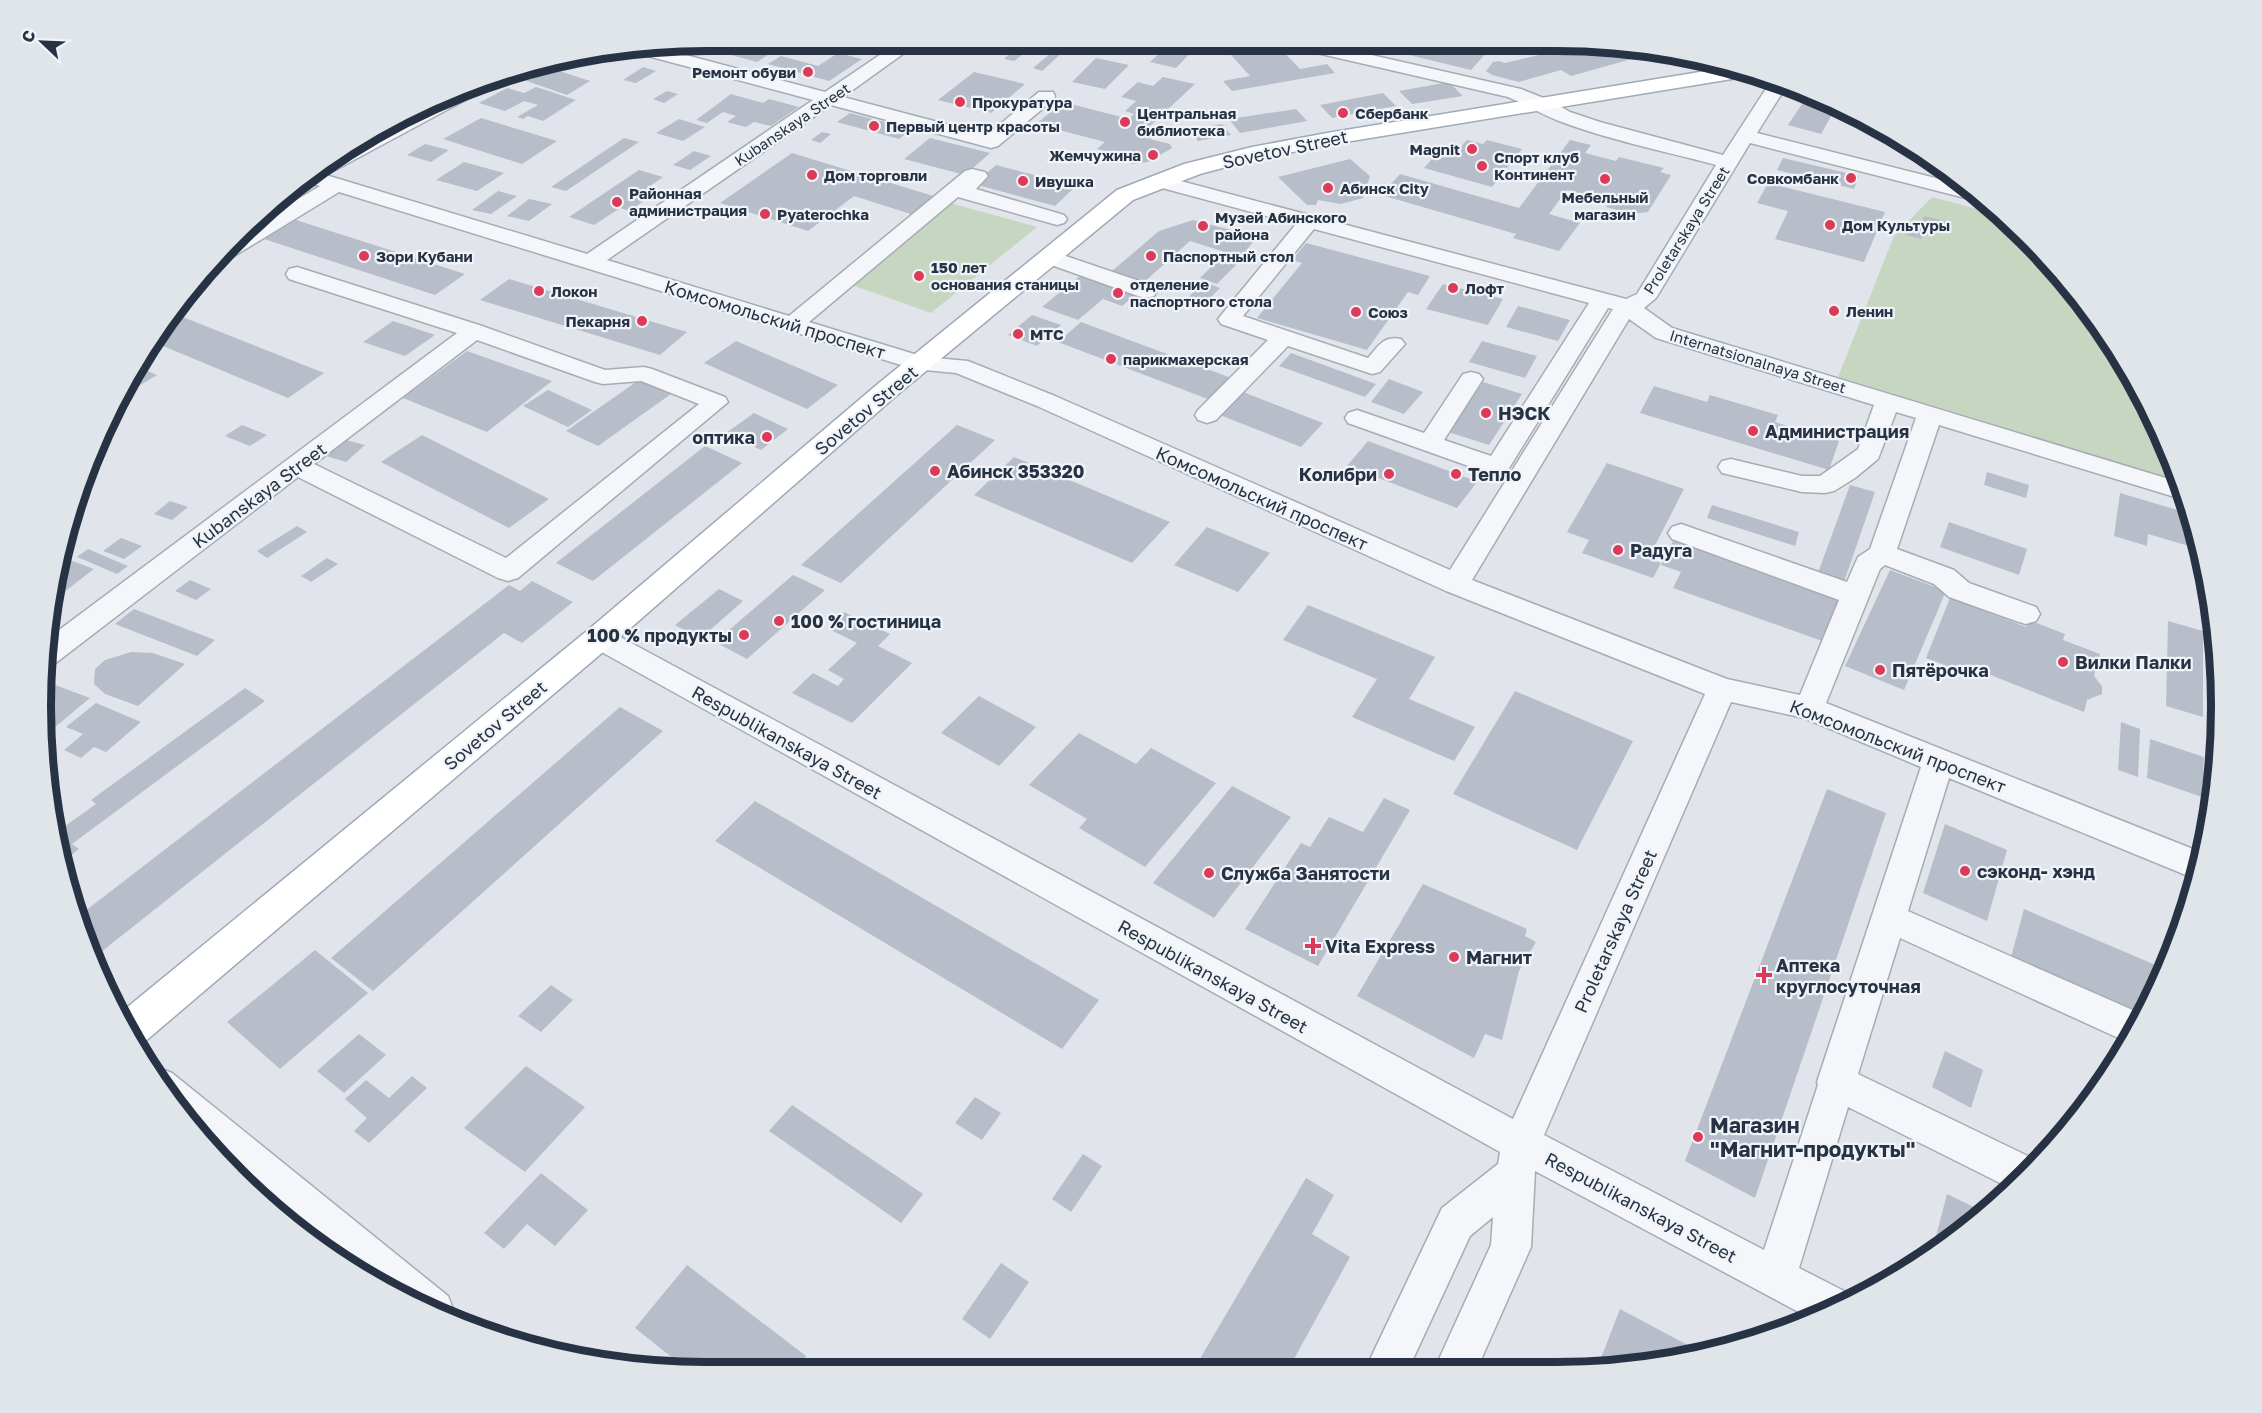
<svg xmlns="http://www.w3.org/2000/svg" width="2262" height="1413" viewBox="0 0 2262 1413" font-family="'Golos Text',sans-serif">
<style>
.green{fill:#c7d6c1}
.building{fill:#b7bec9}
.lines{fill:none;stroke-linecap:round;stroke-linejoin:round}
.minor-casing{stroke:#a5acb6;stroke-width:3}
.major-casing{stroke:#9faab8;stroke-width:3}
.minor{fill:#f4f6f9;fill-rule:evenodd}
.major{fill:#fff;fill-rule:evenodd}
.poi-dot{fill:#db3a59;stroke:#f0f4f8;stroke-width:2}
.labels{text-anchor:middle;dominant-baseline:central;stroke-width:4.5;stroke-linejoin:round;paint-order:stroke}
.far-poi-label{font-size:15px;font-weight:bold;fill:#273344;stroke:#f0f4f8;text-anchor:start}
.far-street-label{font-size:15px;fill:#273344;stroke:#f0f4f8}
.street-label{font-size:18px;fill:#273344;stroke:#f0f4f8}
.poi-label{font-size:18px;font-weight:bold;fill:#273344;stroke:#f0f4f8;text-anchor:start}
.near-poi-label{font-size:21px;font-weight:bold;fill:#273344;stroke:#f0f4f8;text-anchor:start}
.rim{fill:none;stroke:#273344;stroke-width:8}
</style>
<rect width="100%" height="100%" fill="#e1e5eb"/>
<g class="green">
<path d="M1932,197l68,18 56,53 76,106 49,108 -343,-105 56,-141z"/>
<path d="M950,203l87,24 -106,86 -79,-28z"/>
</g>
<g class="building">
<path d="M698,46h83l-24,16z"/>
<path d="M852,46h29l-9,6z"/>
<path d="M1167,46h30l-21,22 -26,-6z"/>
<path d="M1457,46l29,7 -15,17 -95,-23z"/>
<path d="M1577,46h65l18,5 -89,25 -10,-6 -42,12 -27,-7 -6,-4 7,-9 6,-1 6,2z"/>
<path d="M1279,47l21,22 27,-5 8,9 -103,18 -9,-10 27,-5 -19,-21z"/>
<path d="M1057,48l8,2 -23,21 -9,-3z"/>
<path d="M1013,51l10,3 -9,7 -10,-2z"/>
<path d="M838,53l24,6 -33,22 -61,-17 13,-8 37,10z"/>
<path d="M1096,58l33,7 -24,24 -33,-7z"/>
<path d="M547,67l43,14 -23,14 -43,-15z"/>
<path d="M643,67l13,4 -20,12 -13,-3z"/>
<path d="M974,72l51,12 -34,29 -53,-13z"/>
<path d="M1163,77l32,7 -45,42 10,3 -10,10 20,5 2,4 -24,14 -15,2 -16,-4 5,-5 -25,-6 8,-7 -69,-18 27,-22 66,17 5,-5 -9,-3 11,-10 -15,-4 17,-15 15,4z"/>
<path d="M1449,82l14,14 -51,8 -13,-13z"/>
<path d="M536,87l40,13 -33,21 -15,-5 -5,3 -6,-2 21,-12 -14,-4 -19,10 -26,-8 28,-15 17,5z"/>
<path d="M1807,90l39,22 -36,-7 24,6 -13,23 -33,-9 14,-21z"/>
<path d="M667,91l11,3 -14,9 -11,-4z"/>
<path d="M1383,93l13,13 -64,12 -12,-13z"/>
<path d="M731,94l32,9 6,-4 30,8 -28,19 -17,-4 -8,5 -19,-5 9,-6 -13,-4 -16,11 -11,-3z"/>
<path d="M1296,109l11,12 -67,12 -11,-14z"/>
<path d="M850,113l62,16 -13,10 -62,-17z"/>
<path d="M481,118l76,23 -35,23 -79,-25z"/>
<path d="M679,119l26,8 -22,14 -27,-8z"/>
<path d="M1222,124l9,11 -33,6 -9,-12z"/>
<path d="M822,132l9,2 -11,9 -9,-3z"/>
<path d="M624,138l15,4 -73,49 -15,-4z"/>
<path d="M930,138l60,15 -25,22 -61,-16z"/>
<path d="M1467,140l16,4 4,-4 35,9 -30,38 -68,-19 20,-23 15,4z"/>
<path d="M1570,140l21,5 -6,8 31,8 3,-4 45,11 -4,4 11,3 -23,37 -15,2 -27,-7 4,-6 -43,-11 -18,24 31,9 -21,28 -46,-13 3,-4 -135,-39 19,-21 119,34z"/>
<path d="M425,144l24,6 -18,12 -24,-7z"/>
<path d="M694,151l17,5 -21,14 -17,-5z"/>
<path d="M792,153l148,45 -23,18 -63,-20 -46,35 -88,-28z"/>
<path d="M1783,158l76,18 -5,13 -77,-19z"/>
<path d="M1350,159l20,17 -7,22 -22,6 -23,-4 -2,5h-9l-29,-28z"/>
<path d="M464,162l40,11 -27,18 -41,-11z"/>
<path d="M996,165l80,21 -21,20 -81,-22z"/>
<path d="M639,170l24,7 -23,16 10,3 -20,15 -10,-3 -26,17 -25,-8z"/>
<path d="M1768,183l117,29 -21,50 -89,-23 13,-28 -31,-8z"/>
<path d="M498,191l19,5 -26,18 -19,-4z"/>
<path d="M529,199l23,5 -23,17 -22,-5z"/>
<path d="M1924,216l29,7 -3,7 -29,-7z"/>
<path d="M296,220l169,54 -30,21 -171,-56z"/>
<path d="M1193,220l64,17 -16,20 -51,-16 -47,42 -31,-12 47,-40z"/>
<path d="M1910,222l17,4 -6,13 -16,-4z"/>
<path d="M1306,243l124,33 -12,19 -10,-3 -41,58 -110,-32 45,-55 -10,-3z"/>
<path d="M1219,259l18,5 -20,20 -17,-6z"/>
<path d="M1081,275l54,20 -13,11 -19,-7 -25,21 -36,-13z"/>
<path d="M509,279l178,53 -27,23 -180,-55z"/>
<path d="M1203,282l17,6 -16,16 -17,-5z"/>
<path d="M1443,284l60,15 -15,26 -62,-16z"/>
<path d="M1518,306l52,14 -12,21 -52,-14z"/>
<path d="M175,314l149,59 -36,25 -137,-57 15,-22z"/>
<path d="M1032,315l29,10 -24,21 -29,-11z"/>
<path d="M393,321l42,14 -30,21 -42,-14z"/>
<path d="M1081,322l153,57 -21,22 -155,-59z"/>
<path d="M736,341l102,44 -31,24 -103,-46z"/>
<path d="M1482,341l55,15 -12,22 -56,-16z"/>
<path d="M467,351l85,30 -65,51 -84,-34z"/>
<path d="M1291,353l85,31 -11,13 -86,-31z"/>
<path d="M135,366l22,9 -38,23 11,-24z"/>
<path d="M1389,379l34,13 -19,22 -33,-12z"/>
<path d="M639,380l32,14 -73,52 -32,-15z"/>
<path d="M1483,382l39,12 -33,51 -41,-13z"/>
<path d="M1654,386l53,16 3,-7 68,20 -3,7 64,19 -10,29 -189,-57z"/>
<path d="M548,390l44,20 -24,17 -45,-21z"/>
<path d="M1238,390l85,33 -22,24 -86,-34z"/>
<path d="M754,413l34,16 -27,21 -35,-17z"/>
<path d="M242,425l25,10 -17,11 -25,-10z"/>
<path d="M957,425l38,15 -154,143 -40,-18z"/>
<path d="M422,435l127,64 -40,29 -128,-66z"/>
<path d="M346,440l19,5 -19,17 -20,-6z"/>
<path d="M1368,441l97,36 12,5 -20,26 -110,-42z"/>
<path d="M705,446l37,17 -149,118 -37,-18z"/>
<path d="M1014,457l156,65 -38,41 -158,-68z"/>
<path d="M1607,463l77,26 -36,70 13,4 -8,15 -71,-25 7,-13 -22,-8z"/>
<path d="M1987,472l42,13 -3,13 -42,-13z"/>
<path d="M1850,485l25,7 -31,90 -26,-9z"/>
<path d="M2120,493l71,21 8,35 -51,-15 -1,12 -33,-10z"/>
<path d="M170,501l18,6 -16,13 -18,-6z"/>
<path d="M1712,505l87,27 -4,14 -88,-28z"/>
<path d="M1949,522l78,27 -8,26 -79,-28z"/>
<path d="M297,526l10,6 -40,26 -10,-7z"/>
<path d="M1207,527l63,26 -32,39 -64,-27z"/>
<path d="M121,538l21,8 -18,13 -21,-8z"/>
<path d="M1673,541l20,7 2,-4 146,51 -16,47 -152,-54 8,-16 -20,-7z"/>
<path d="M88,549l40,17 -11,8 -40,-17z"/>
<path d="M327,558l11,6 -27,18 -10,-6z"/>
<path d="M67,559l27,10 -39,30 7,-36z"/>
<path d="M1890,570l56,21 -42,99 -59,-24z"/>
<path d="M793,575l32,15 -78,69 -32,-17z"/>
<path d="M190,580l21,9 -15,11 -21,-9z"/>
<path d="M532,581l41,21 -51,41 -18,-10 -408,323 -9,-7 -11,-31 433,-333 11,6z"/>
<path d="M719,589l24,12 -43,38 -25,-14z"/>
<path d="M1950,598l76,29 3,-7 36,14 -2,6 37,14 -6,22 8,10v8l-15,6 -3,12 -111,-44 -3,7 -44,-17z"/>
<path d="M1308,605l127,52 -26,42 66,28 -21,34 -102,-44 25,-38 -94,-39z"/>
<path d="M134,609l81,31 -18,16 -82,-32z"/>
<path d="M844,612l46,22 -12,12 34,17 -60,60 -60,-30 21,-20 25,13 6,-7 -16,-9 29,-27 -30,-15z"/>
<path d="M2168,621l35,10v86l-37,-11z"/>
<path d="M131,652l22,1 32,11 -47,42 -33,-12 -11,-10 1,-15 10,-9z"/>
<path d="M50,683l40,15 -41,34 -5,-2 -1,-41z"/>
<path d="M245,688l20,13 -193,143 7,5 -19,15 -6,-30 42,-30 -5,-4z"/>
<path d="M1515,691l118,50 -56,109 -124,-56z"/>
<path d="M979,696l57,31 -37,39 -58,-33z"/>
<path d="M96,703l45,19 -35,30 -12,-5 -13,11 -17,-8 19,-16 -17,-7z"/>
<path d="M620,707l43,24 -290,260 -42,-33z"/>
<path d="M2121,722l19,7 -2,48 -20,-7z"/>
<path d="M1079,733l57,31 15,-16 65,35 -71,84 -66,-39 8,-9 -58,-34z"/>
<path d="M2150,739l54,18 -2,40 -55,-19z"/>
<path d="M1232,786l59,31 -77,101 -61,-35z"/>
<path d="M1827,789l59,24 -131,385 -70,-37z"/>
<path d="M1384,798l26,12 -92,156 -73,-37 56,-86 9,4 19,-30 34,15z"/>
<path d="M755,801l344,199 -37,49 -347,-208z"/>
<path d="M1945,824l62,26 -20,71 -64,-28z"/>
<path d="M1423,884l104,45 -2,7 11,6 -17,29 -17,69 -17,-6 -11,24 -117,-62z"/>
<path d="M2024,909l141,60 -12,32 -9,14 -133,-58z"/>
<path d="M315,950l53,43 -88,76 -53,-47z"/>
<path d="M551,985l22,15 -32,32 -23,-16z"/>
<path d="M359,1034l27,21 -42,38 -27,-22z"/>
<path d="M1945,1051l38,19 -12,38 -39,-21z"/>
<path d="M526,1066l59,41 -60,65 -61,-44z"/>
<path d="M412,1076l15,12 -58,55 -15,-12 13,-13 -22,-19 21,-19 23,18z"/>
<path d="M975,1097l26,16 -19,27 -27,-17z"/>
<path d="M792,1105l131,89 -22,29 -132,-92z"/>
<path d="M1083,1154l19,12 -31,46 -19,-13z"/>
<path d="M541,1173l47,37 -33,36 -28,-22 -23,25 -20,-16z"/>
<path d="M1306,1178l28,17 -22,39 38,23 -62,113 -94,-1z"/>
<path d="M1947,1194l39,19 -54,39z"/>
<path d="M1001,1263l28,19 -39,57 -28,-20z"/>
<path d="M687,1265l119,91 -9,12 -113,-1 -49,-39z"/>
<path d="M1620,1309l77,41 -2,5 -99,16z"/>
</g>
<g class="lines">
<defs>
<g id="minor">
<path d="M622,46h30l173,46 68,-46h21l-71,51 144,38 52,-43h14l2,4 -2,4 -55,46 -7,2 -160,-43 -224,155 182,56 176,-145 7,-2 13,3 3,4 -12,13 88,26 3,4 -3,4 -7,2 -99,-28 -149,125 115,35 44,4 87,35 395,174 163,-261 -5,-1 -102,165 -9,2 -9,-2 -140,-50 -3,-5 3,-5 9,-3 67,23 39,-59 8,-2 8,2 4,5 -39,61 47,16 98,-153 -275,-74 -71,87 125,42c10,-12 16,-23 33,-19l4,5 -25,28 -8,2 -84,-28 -72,74 -9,3 -9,-3 -3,-5 3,-5 70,-70 -47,-16 -3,-5 78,-95 -145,-39 -3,-4 3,-4 7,-2 468,124 11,-5 79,-129c-52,-14 -107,-25 -157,-44 -16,-6 -34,-17 -51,-24l-200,-46 -6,-1 -3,-4h33l189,43 30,12 19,11 30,10 123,33 48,-74 16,4 -30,48 214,54 14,14 -4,1 -231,-59 -94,155 -12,10 28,20 510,155 6,18 -249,-76 -42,124 57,21 15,13 67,24 4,7 -4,7 -10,3 -10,-3 -67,-24 -15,-13 -49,-19 -5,4 -54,134 377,150 -5,27 -249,-102 -41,133 236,104 -17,27 -227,-104 -42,136 180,87 -26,28 -164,-82 -49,161 47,24 3,8 -41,17 -273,-146 -4,76 -55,124 -42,-1 57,-125 2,-28 -23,19 -62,134h-43l77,-162 56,-44 2,-12 -911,-507 -4,-7 4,-7 10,-3 10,3 904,488 192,-425 -259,-103 -409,-185 -81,-33 -42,-4 -575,-177 -113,69h-13l21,-24 86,-51 -18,-5 32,-26 159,-79 18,-3 -3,4 -182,98 261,79 226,-154 -188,-50zM1629,319l27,19 218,67 -16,44 -38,27h-18l-71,-17 -9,2 -4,6 4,6 80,19 23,1 9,-2 21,-13 23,-19 18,-47 20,6 -46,131 -12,8 -11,25 -166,-58 -9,3 -4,6 4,6 167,61 -39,95 -73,-16 -255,-99zM1731,702l73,16 117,49 -104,315 1,3 -54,165 -220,-115z"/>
<path d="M1051,251l103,35 3,5 -3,5 -8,2 -8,-2 -95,-34 -3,-5 3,-5z"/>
<path d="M297,267l185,59 123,44 39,-3 8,2 73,28 3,5 -210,176 -10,3 -10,-3 -200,-101 -245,188 -11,2 5,-28 410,-306 -168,-54 -3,-5 3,-5zM477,340l118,42 8,2 38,-3 58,23 -193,154 -192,-94z"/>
<path d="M159,1068l13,5 276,223 6,15 -4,10 -120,-69 -107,-90 -17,-16 -53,-70 -3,-5z"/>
</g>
<path id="major" d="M1724,68l23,6 -9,4 -411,67 -75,15 -52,14 -67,26 -236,195 -287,251 -468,398 -6,2 -17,-32 469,-384 291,-247 238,-193 67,-26 68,-17 75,-14z"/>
</defs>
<use href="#minor" class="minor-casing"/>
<use href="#major" class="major-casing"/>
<use href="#minor" class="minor"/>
<use href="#major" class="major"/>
</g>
<g class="poi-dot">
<circle cx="808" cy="72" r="6"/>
<circle cx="960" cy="102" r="6"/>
<circle cx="1343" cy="113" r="6"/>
<circle cx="1125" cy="122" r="6"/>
<circle cx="874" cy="126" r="6"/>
<circle cx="1472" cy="149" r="6"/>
<circle cx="1153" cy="155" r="6"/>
<circle cx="1482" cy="166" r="6"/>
<circle cx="812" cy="175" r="6"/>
<circle cx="1851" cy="178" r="6"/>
<circle cx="1605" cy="179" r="6"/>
<circle cx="1023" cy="181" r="6"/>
<circle cx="1328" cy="188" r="6"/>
<circle cx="617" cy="202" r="6"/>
<circle cx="765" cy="214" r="6"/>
<circle cx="1830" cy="225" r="6"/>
<circle cx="1203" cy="226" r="6"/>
<circle cx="364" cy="256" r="6"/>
<circle cx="1151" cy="256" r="6"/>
<circle cx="919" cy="276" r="6"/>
<circle cx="1453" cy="288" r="6"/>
<circle cx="539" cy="291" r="6"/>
<circle cx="1118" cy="293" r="6"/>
<circle cx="1834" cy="311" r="6"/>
<circle cx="1356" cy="312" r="6"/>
<circle cx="642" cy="321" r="6"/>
<circle cx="1018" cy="334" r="6"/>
<circle cx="1111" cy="359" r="6"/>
<circle cx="1486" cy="413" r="6"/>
<circle cx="1753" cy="431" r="6"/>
<circle cx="767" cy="437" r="6"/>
<circle cx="935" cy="471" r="6"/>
<circle cx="1389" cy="474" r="6"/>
<circle cx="1456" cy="474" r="6"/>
<circle cx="1618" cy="550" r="6"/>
<circle cx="779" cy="621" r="6"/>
<circle cx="744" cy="635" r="6"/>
<circle cx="2063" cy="662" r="6"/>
<circle cx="1880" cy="670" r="6"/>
<circle cx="1965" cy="871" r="6"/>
<circle cx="1209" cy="873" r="6"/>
<path d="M1310 937h6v6h6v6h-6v6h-6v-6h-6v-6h6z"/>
<circle cx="1454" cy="957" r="6"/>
<path d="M1761 966h6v6h6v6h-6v6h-6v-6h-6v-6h6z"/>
<circle cx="1698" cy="1137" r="6"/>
</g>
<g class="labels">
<g class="far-poi-label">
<text x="796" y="72" text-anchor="end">Ремонт обуви</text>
<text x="972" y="102">Прокуратура</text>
<text x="1137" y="113">Центральная<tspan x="1137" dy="17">библиотека</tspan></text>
<text x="1355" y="113">Сбербанк</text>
<text x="886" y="126">Первый центр красоты</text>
<text x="1460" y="149" text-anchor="end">Magnit</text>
<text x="1141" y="155" text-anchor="end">Жемчужина</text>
<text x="1494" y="157">Спорт клуб<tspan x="1494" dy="17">Континент</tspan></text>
<text x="824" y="175">Дом торговли</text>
<text x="1839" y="178" text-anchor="end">Совкомбанк</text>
<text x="1035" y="181">Ивушка</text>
<text x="1340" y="188">Абинск City</text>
<text x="629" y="193">Районная<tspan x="629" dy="17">администрация</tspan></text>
<text x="1605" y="197" text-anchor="middle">Мебельный<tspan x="1605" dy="17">магазин</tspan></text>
<text x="777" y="214">Pyaterochka</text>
<text x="1215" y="217">Музей Абинского<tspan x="1215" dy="17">района</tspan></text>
<text x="1842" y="225">Дом Культуры</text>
<text x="376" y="256">Зори Кубани</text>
<text x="1163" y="256">Паспортный стол</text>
<text x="931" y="267">150 лет<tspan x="931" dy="17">основания станицы</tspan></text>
<text x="1130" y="284">отделение<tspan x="1130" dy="17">паспортного стола</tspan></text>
<text x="1465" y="288">Лофт</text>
<text x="551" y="291">Локон</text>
<text x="1846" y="311">Ленин</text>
<text x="1368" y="312">Союз</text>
<text x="630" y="321" text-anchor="end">Пекарня</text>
<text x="1030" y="334">МТС</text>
<text x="1123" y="359">парикмахерская</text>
</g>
<g class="far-street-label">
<text transform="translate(792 124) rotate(-34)">Kubanskaya Street</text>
<text transform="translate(1686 230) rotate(-58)">Proletarskaya Street</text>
<text transform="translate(1758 361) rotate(17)">Internatsionalnaya Street</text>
</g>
<g class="street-label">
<text transform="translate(1285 149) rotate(-12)">Sovetov Street</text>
<text transform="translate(775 319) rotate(17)">Комсомольский проспект</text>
<text transform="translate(866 410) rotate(-40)">Sovetov Street</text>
<text transform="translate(259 495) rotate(-37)">Kubanskaya Street</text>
<text transform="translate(1262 498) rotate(24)">Комсомольский проспект</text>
<text transform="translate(495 725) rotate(-40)">Sovetov Street</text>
<text transform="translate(787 742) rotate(29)">Respublikanskaya Street</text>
<text transform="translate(1898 746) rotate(21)">Комсомольский проспект</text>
<text transform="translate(1615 931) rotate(-66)">Proletarskaya Street</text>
<text transform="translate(1213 976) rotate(29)">Respublikanskaya Street</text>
<text transform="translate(1641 1207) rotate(28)">Respublikanskaya Street</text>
</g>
<g class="poi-label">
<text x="1498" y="413">НЭСК</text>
<text x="1765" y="431">Администрация</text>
<text x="755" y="437" text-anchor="end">оптика</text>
<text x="947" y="471">Абинск 353320</text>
<text x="1377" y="474" text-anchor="end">Колибри</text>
<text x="1468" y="474">Тепло</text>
<text x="1630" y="550">Радуга</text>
<text x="791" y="621">100 % гостиница</text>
<text x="732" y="635" text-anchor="end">100 % продукты</text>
<text x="2075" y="662">Вилки Палки</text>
<text x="1892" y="670">Пятёрочка</text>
<text x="1977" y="871">сэконд- хэнд</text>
<text x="1221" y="873">Служба Занятости</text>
<text x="1325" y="946">Vita Express</text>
<text x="1466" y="957">Магнит</text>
<text x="1776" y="965">Аптека<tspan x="1776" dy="21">круглосуточная</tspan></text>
</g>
<g class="near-poi-label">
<text x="1710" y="1125">Магазин<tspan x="1710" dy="24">"Магнит-продукты"</tspan></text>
</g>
</g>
<path d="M0 0H2262V1413H0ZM706 51H1556A655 655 0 0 1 2211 706V707A655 655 0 0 1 1556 1362H706A655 655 0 0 1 51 707V706A655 655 0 0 1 706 51Z" fill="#e0e5ea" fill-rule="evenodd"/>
<path class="rim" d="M706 51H1556A655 655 0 0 1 2211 706V707A655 655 0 0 1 1556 1362H706A655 655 0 0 1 51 707V706A655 655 0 0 1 706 51Z"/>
<g transform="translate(42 42) rotate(293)" stroke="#f0f4f8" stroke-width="4.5" paint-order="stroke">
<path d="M0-4.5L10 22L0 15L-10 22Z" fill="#273344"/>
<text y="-9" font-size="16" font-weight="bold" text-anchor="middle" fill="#273344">С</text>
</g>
</svg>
